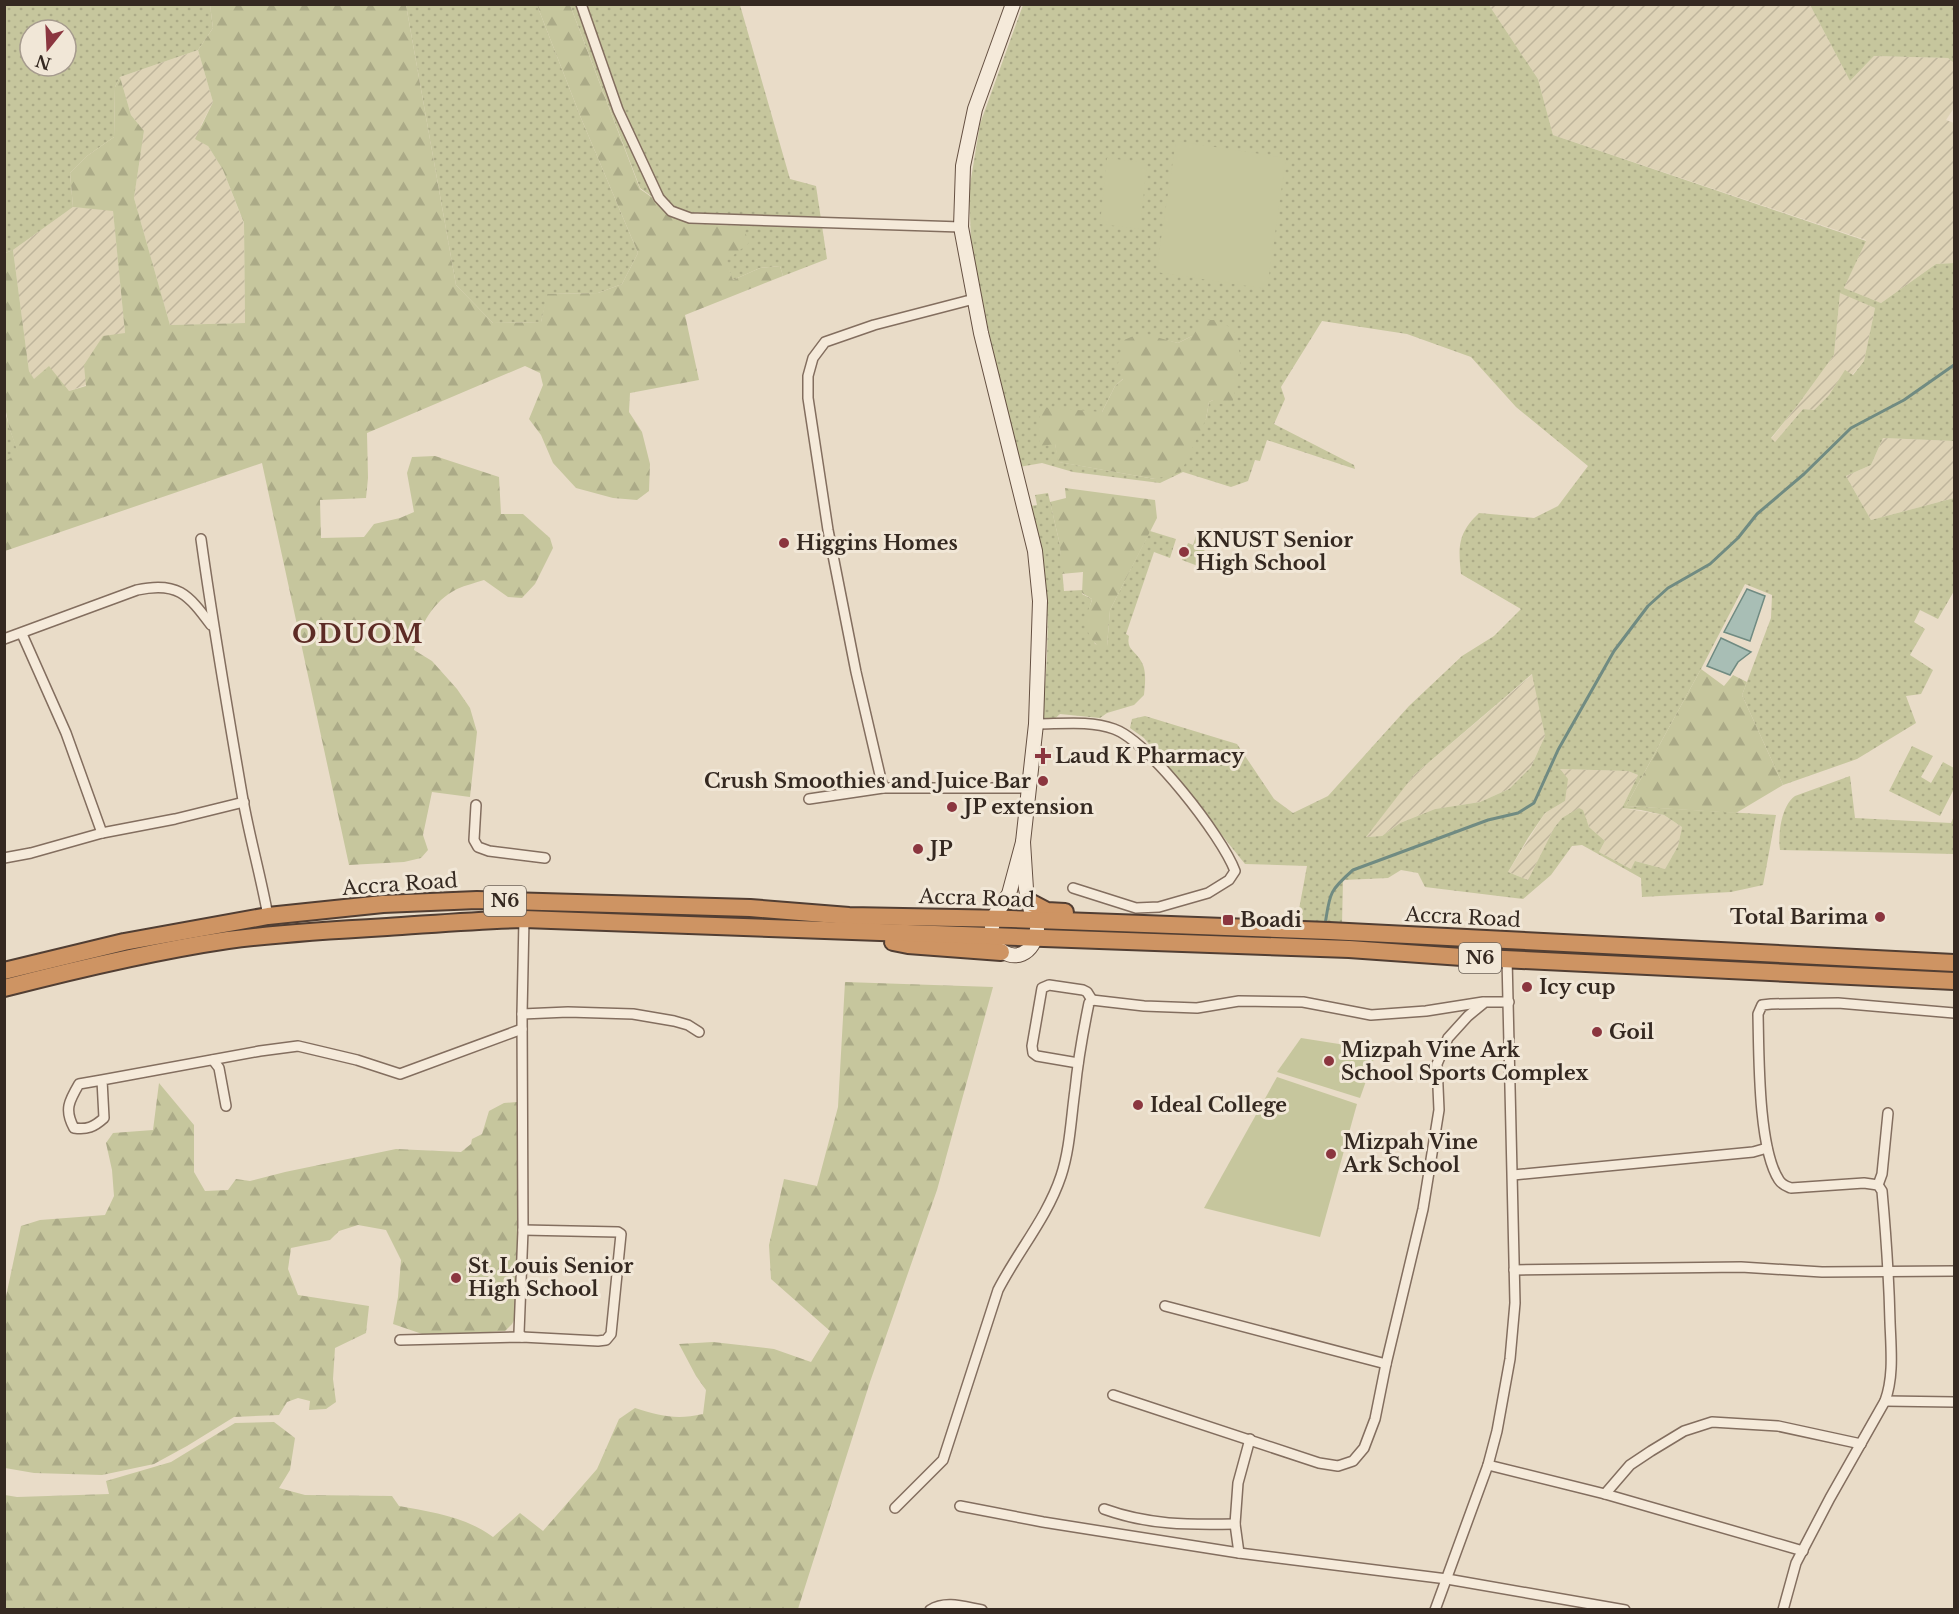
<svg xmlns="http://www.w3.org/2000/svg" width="1959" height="1614" viewBox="0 0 1959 1614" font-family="'Libre Baskerville',serif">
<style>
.farmland{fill:url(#farmland-furrows)}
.grass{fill:url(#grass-dots);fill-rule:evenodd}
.forest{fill:url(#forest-firs)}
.garden{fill:#c6c69d}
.water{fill:#a8beb5;stroke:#708b82;stroke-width:1.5}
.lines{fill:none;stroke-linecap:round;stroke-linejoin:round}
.stream{stroke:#708b82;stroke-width:3}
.street-casing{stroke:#836e5f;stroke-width:12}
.secondary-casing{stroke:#655042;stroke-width:16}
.highway-casing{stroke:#513e33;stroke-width:20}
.street{stroke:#f5eada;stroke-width:9}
.secondary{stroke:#f5eada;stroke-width:14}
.highway{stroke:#ce9463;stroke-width:16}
.poi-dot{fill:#8b363f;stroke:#f1e7d7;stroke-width:2}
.labels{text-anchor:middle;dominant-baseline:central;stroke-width:6;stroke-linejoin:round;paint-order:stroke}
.shield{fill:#f1e7d7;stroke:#6d6258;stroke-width:1.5}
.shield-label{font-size:18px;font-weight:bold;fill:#352921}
.poi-label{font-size:20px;font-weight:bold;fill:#352921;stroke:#f1e7d7;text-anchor:start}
.street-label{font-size:20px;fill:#352921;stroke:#f1e7d7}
.district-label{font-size:26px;font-weight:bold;letter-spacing:1.5px;fill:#5d2b25;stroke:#f1e7d7}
</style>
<defs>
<pattern id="farmland-furrows" width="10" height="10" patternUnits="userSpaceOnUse" patternTransform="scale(1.5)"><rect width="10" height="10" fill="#ded3b6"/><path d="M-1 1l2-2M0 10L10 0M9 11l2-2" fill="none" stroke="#bfb59c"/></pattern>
<pattern id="grass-dots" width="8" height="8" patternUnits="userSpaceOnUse" patternTransform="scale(1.5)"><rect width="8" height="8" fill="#c6c69d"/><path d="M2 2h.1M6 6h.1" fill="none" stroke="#abaa87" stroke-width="1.8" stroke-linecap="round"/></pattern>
<pattern id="forest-firs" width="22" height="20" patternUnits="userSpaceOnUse" patternTransform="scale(1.5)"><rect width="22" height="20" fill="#c6c69d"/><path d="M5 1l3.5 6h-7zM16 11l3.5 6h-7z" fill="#abaa87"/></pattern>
</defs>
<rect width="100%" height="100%" fill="#e9dcc8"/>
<g class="farmland">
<path d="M1489,5h321l40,76 24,-25 74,2 6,5v45l-8,12 8,3v140l-18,1 -55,39 -37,-15 22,-48 -313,-105 -15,-56z"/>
<path d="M198,50l15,52 -12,23 7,21 15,24 21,54 1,99 -75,2 -36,-127 10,-67 -13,-16 -11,-38z"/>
<path d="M73,207l40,3 12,123 -39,52 -17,6 -35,-11 -5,-9 -16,-121z"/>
<path d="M1840,292l35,16 -11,53 -12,14 -7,-4 -16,24 -15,15 -11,-1 -28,33 -4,-3 26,-33 37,-51z"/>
<path d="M1883,438l71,3v57l-83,22 -25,-44 25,-11z"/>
<path d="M1533,674l12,62 -14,31 -22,22 -29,13 -45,7 -35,14 -18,13 -17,1 49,-62z"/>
<path d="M1559,769l69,2 10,4 -16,33 42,7 18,12 -4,19 -13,23 -29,-8 -5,8 -32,-17 6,-11 -16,-14 -3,-7 -24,-2 -8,10 -26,52 -20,-8 37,-59 20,-12z"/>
</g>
<g class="grass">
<path d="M5,5h205l3,23 -15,22 -78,27 -5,10 -1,50 -27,19 -17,17 3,34 -60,43 -8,3zM30,30h36v36h-36z"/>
<path d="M406,5h131l44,113 57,135 -16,31 -24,9 -50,1 -7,28 -48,1 -37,-38z"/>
<path d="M570,5h170l50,174 26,7 11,73 -44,17 -3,-10 -20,2 -27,12 -8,-19 18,-35 -53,-2 -50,-36z"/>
<path d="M1023,5h466l49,74 15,56 313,106 -22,47 37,15 55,-39 18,-1v178l-71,-3 -12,27 -25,11 25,44 83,-22v93l-16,28 -18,-9 -6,12 11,7 -15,26 23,15 -12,24 -15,2 10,27 -59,36 -74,26 -41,-90 29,-77 1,-23 -27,-11 -44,85 -75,137 150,9 -13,70 -32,7 -89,5 -1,-19 -59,-33 -10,1 -21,29 -28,24 -98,-12 -7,-14 -17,-3 -13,8 -45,2 -1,45 -45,-5 10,-54 -62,-2 -101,-126 -14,-10 2,-9 13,-3 92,28 37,55 19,14 35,-17 81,-90 53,-50 32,-20 27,-27 -60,-35c-3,-28 -3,-41 18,-61l55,5 24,-12 30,-40 -72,-59 -45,-50 -64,-23 -85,-13 -41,66 4,12 -11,25 80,41 1,4 -88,-29 -7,21 -5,-1 -7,21 -17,6 -48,-15 -23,11 -87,-11 -31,-9 -23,4 -33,-148 -15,-79 -2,-49 11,-67zM1840,293l35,15 -11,53 -11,14 -8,-5 -16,25 -15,15 -11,-1 -28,33 -4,-4 26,-32 37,-51zM1192,336l21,64 -4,2 -3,17 -51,60 -96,-17 -4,-18 47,-32 13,-26 50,-46 13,3zM1532,674l13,62 -14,31 -22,22 -29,13 -45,7 -35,14 -18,13 -16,1 48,-62zM1560,769l68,2 10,4 -16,33 19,2 23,5 18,12 -4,19 -13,23 -30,-8 -4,8 -32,-17 6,-11 -16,-14 -6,-17 -4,-2 -17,10 -8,10 -26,52 -20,-8 20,-34 17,-25 20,-12 3,-22z"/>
<path d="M1810,5h144v58l-6,-5 -74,-2 -24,25z"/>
<path d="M4,407l5,20 10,27 -14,8z"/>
<path d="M1048,493l12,52 4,46 19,-1 -1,4 10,5 -6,22 9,23 12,2 3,-36 40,-79 26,8 -6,19 -16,-6 -28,82 3,2c-3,14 6,14 12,25 6,9 4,24 3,34l-10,10 -27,8 -7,5 -40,-4 -9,8 -10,-2c7,-50 9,-99 3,-150 -2,-21 -10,-43 -14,-64l7,-1 -2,-10z"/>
<path d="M1196,536l6,1 -3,9 6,3 -7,17 -16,-6 6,-17 5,2z"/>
<path d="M1912,746l21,10 -12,21 10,6 12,-21 11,6v21l-14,27 -51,-25z"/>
<path d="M1850,776l5,42 96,5 3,-7v38l-174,-4c-2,-16 1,-44 15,-54z"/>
</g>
<g class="forest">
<path d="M210,5h196l50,280 37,38 48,-1 6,-28 51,-1 24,-9 16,-31 -57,-135 -44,-113h33l70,184 50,35 53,2 6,17 -23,18 7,19 27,-12 20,-2 3,10 -98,39 14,65 -69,13 -1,19 13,20 8,32 -1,27 -12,9 -24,-2 -37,-10 -23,-25 -12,-28 -12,-16 14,-34 -3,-12 -15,-7 -158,67 1,45 -2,20 -46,2 1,38 43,-1 10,-13 26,-6 14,-6 -7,-39 5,-16 23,-1 64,21 2,37h22l27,24 3,10 -18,36 -13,14 -14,-1 -24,-17c-9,3 -18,5 -27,9 -24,12 -37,36 -43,61l18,11 25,28 13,19 7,24 -7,65 -38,-5 -9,43 5,15 -7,8 -17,4 -55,3 -87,-402 -257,88 -1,-89 14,-9 -9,-26 -4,-20v-154l8,-3 16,121 5,8 15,-13 20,25 17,-5 -2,-21 19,-29 22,-3 -12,-122 -40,-4 -3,-34 17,-17 27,-19 1,-50 5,-10 11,38 13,16 -10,67 36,127 75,-2 -1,-100 -21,-53 -15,-24 -13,-7 18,-37 -15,-52 15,-22z"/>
<path d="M1201,320h14l19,9 7,30 -8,42 -12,3 -8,-4 -4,2 -3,17 -25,53 -26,7 -97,-17 -3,-18 -14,2 -3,-12 3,-27 61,5 13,-26 8,-7 -6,-12 7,-27 17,-7 37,10 14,-7z"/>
<path d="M1065,488l90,12 2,18 -47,92 -3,36 -3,2c-11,-2 -19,-17 -18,-29 0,-7 5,-13 6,-20l-10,-6 1,-21 -22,2 -1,-29 -10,-43 16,-4z"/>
<path d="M1701,669l23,17 9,-11 14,7 -5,13 41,90 -47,28 -110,-7z"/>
<path d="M845,982l148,5 -56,203 -67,192 -72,227h-793v-114l12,2 92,-3 -3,-13 65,-19 64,-39 39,-1 21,16 -5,32 -11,18 26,7 87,1 7,10c33,6 67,11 94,31l27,-24 23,18 54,-62 22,-50 16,-11c26,8 41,12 68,6l3,-24 -10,-14 -17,-32 34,-2 61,7 37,13 19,-31 -59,-52 -2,-34 15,-66 33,7 21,-79z"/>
<path d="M159,1083l35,42v47l11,19 23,-1 8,-11 14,2 35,-9 111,-23 65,3 10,-8 1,-5 10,-5 7,-23 15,-8 13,-1 2,9 1,64 -3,140 -5,9 -7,7 -77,5 -35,-12 5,-27 3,-37 -15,-30 -28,-5 -19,6 -9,9 -39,8 -3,21 10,26 71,11 -3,27 -31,15 -2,31 3,23 -10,7 -17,1 1,-9 -12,-3 -11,4 -8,13 -45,2 -47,29 -33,18 -52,11 -68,-2 -29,-5v-167l16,-75 19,-6 65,-5 9,-19 -2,-26 -6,-27 7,-10 40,-3z"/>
</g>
<g class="garden">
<path d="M1176,141l110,17 -19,131 -111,-17z"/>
<path d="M1107,158l40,5 -7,66 -40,-5z"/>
<path d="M1301,1038l76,12 -17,48 -83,-26z"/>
<path d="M1277,1077l80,27 -37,133 -116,-29z"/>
</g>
<g class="water">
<path d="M1747,589l18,7 -15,45 -26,-9z"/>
<path d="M1721,638l30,14 -13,10 -8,13 -23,-9z"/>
</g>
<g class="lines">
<path class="stream" d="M1325,925c5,-31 3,-33 28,-55l135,-50 30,-7 16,-10 24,-53 56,-99 34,-45 20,-18 42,-24 28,-26 19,-24 47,-40 47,-46 53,-28 50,-35"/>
<defs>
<g id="street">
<path d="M581,4l37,106 41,88 12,13 19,7 271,9"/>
<path d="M201,539c12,87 27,174 42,261 7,39 18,77 25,116"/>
<path d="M22,634l44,99 36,100"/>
<path d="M4,639l133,-49c40,-9 51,4 74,35"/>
<path d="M1036,724c25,0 54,-4 78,5 34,12 108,107 121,142l-6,9 -21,13 -49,14 -23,1 -63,-20"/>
<path d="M883,788l-27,-116 -28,-142 -20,-132v-22l5,-18 12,-16 49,-17 100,-26"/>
<path d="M809,799l74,-11h146"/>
<path d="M476,805l-2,35 4,7 11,4 56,7"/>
<path d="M4,858l27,-5 71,-20 73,-14 69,-17"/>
<path d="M1092,1000l52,6 53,2 42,-7 64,1 68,13 55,-4 57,-9"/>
<path d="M522,1014l46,-2 65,2 41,7 14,4 11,7"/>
<path d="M213,1060l6,8 7,38"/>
<path d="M1078,1063l-41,-7 -4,-3 -1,-7 10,-58 7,-3 34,5 4,2 5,8"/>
<path d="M102,1080l2,38c-10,9 -17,12 -30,10 -10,-18 -5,-27 5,-44l23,-4 158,-29 38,-5 59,14 43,14 122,-45"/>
<path d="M1513,1175l240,-23 14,-4"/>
<path d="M1878,1185l4,-11 6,-61"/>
<path d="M1514,1270l227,-3 81,5 132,-1"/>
<path d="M1165,1306l221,58"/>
<path d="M522,1337l-3,-4 4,-103 -1,-216 2,-95"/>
<path d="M400,1340l122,-3 76,4 8,-1 5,-6 10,-100 -3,-2 -95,-2"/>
<path d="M1113,1395l206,68 19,3 15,-5 11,-13 11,-29 11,-55 37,-155 16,-99 -2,-46 11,-26 20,-22 17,-14h24"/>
<path d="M1885,1401l69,1"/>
<path d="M1488,1465l117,29 198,57"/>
<path d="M1605,1494l25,-29 21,-14 33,-20 28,-9 66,4 83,18"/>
<path d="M960,1506l83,16 196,31 208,26 178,31"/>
<path d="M895,1508l48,-48 55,-170c20,-39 49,-72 63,-114 9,-27 10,-58 14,-86 3,-30 8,-58 14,-87l3,-3"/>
<path d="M1104,1509c44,16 84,16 131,15"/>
<path d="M1239,1553l-4,-29 3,-41 12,-44"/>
<path d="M930,1610c16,-10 35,-3 52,0"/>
<path d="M1435,1610l53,-145 9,-34 13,-72 5,-56 -8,-345"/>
<path d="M1783,1610l13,-47 34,-65 55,-97c9,-25 6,-52 5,-79 -1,-43 -4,-87 -8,-131l-4,-6 -14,-2 -73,5c-5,-2 -9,-3 -12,-8 -21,-32 -20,-125 -21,-166l4,-9 9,-1 67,-1 116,10"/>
</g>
<g id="secondary">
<path d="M1023,842l3,47 5,22"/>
<path d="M992,927l1,-9 16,-24 14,-52 13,-118 4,-123 -5,-50 -54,-218 -20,-106 2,-61 12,-57 38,-105"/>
<path d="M995,945c18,20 40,9 42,-16"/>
</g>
<g id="highway">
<path d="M1028,901l19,10 18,1"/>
<path d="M893,942l15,3 93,7"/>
<path d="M4,971l120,-29 144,-26 115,-12 94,-4 273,8 99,8 162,3 318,12 625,32"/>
<path d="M4,988c74,-19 149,-37 224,-48 53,-7 106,-10 159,-13 46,-3 92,-7 137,-8l825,30 113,8 492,24"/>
</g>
</defs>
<use href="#street" class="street-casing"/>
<use href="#secondary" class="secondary-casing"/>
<use href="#highway" class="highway-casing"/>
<use href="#street" class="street"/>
<use href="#secondary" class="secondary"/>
<use href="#highway" class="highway"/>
</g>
<g class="poi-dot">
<circle cx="784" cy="543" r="6"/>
<circle cx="1184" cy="552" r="6"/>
<path d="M1040 747h6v6h6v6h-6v6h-6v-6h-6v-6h6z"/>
<circle cx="1043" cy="781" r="6"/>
<circle cx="952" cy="807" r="6"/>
<circle cx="918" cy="849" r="6"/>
<circle cx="1880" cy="917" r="6"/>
<rect x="1222" y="914" width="12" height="12" rx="3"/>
<circle cx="1527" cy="987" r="6"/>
<circle cx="1597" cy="1032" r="6"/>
<circle cx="1329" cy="1061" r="6"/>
<circle cx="1138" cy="1105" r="6"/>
<circle cx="1331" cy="1154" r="6"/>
<circle cx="456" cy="1278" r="6"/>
</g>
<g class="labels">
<g class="shield">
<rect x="484" y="886" width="42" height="30" rx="4.5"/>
<rect x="1459" y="943" width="42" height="30" rx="4.5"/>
</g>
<g class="shield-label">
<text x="505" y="901">N6</text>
<text x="1480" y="958">N6</text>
</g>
<g class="poi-label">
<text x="1196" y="540">KNUST Senior<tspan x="1196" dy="23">High School</tspan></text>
<text x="796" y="543">Higgins Homes</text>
<text x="1055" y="756">Laud K Pharmacy</text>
<text x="1031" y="781" text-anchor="end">Crush Smoothies and Juice Bar</text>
<text x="964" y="807">JP extension</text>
<text x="930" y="849">JP</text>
<text x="1868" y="917" text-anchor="end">Total Barima</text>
<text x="1240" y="920">Boadi</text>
<text x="1539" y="987">Icy cup</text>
<text x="1609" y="1032">Goil</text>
<text x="1341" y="1050">Mizpah Vine Ark<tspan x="1341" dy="23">School Sports Complex</tspan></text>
<text x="1150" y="1105">Ideal College</text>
<text x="1343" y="1142">Mizpah Vine<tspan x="1343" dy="23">Ark School</tspan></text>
<text x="468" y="1266">St. Louis Senior<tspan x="468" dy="23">High School</tspan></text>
</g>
<g class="street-label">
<text transform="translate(400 884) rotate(-4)">Accra Road</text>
<text transform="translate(977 898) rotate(2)">Accra Road</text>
<text transform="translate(1463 917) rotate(3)">Accra Road</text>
</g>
<g class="district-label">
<text x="358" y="634">ODUOM</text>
</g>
</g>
<rect width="1959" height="1614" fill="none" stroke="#352921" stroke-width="12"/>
<g transform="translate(48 48) rotate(198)"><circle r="28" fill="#f1e7d7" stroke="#a69b8e" stroke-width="1.5"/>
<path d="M0-4.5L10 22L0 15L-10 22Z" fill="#8b363f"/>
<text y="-9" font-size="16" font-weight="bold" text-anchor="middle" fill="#352921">N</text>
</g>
</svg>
